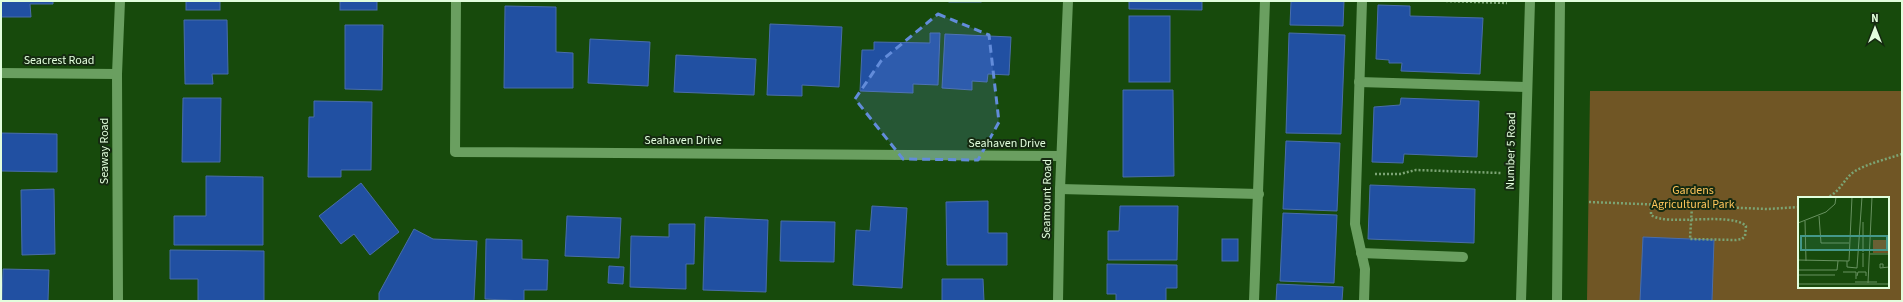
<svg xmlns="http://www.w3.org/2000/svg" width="1903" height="302" viewBox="0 0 1903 302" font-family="'Source Sans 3',sans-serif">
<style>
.green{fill:#705625;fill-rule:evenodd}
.building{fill:#2150a2;stroke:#496daa}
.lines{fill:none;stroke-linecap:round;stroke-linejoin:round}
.path{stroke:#7ca474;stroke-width:2.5;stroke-dasharray:2 2;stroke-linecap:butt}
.lane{stroke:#6a9f60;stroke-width:10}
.street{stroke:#6a9f60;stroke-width:10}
.secondary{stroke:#6a9f60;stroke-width:10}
.marked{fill:#628cda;fill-opacity:0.2;stroke:#628cda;stroke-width:3;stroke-dasharray:8 5;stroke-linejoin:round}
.labels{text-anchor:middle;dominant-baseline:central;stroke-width:4;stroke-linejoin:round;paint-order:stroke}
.street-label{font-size:12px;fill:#e2fedd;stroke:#152a11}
.park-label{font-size:12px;fill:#fec55b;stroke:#152a11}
.inset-road{fill:none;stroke:#689260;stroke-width:1}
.view{fill:#44988a;fill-opacity:0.15;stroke:#44988a;stroke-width:2}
.inset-edge{fill:none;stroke:#e2fedd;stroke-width:2}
</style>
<rect width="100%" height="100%" fill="#174a0c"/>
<path class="green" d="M1590,91h312v210h-315zM1799,198h89v89h-89z"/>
<g class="building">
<path d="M1,1h52v3h-23l1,13h-30z"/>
<rect x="186" y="1" width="34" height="9"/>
<rect x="340" y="1" width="37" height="9"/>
<rect x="949" y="1" width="32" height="1"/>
<path d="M1129,1h73v9l-73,-1z"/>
<path d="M1291,1h53l-1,25 -53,-1z"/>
<path d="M1378,5l32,1v10l73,2 -3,56 -79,-3 1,-8h-13v-3l-13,-1z"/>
<path d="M505,6l51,1v45l17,1v35h-69z"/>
<rect x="1129" y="16" width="41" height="66"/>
<path d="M184,20h43l1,54h-16l1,10h-28z"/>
<path d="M770,24l72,3 -3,60 -37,-2v11l-35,-1z"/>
<path d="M345,25h38l-1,65 -37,-1z"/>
<path d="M930,33h10l-2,52 -25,-1v9l-53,-2 2,-41h12v-8l56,1z"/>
<path d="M1289,33l56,2 -4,99 -55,-1z"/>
<path d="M945,34l66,3 -2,38 -21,-1 -1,8 -15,-1v9l-30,-2z"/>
<path d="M590,39l60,3 -2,44 -60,-3z"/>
<path d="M676,55l80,4 -2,36 -80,-3z"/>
<path d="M1123,90h50l1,86 -51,1z"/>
<path d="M183,98h38l-1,64h-38z"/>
<path d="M1401,98l78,3 -2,56 -73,-3 -1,9 -31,-1 2,-55 26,-2z"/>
<path d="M314,101l58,1 -1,68h-30v7h-33l1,-60h5z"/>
<path d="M1,133l56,1v38l-56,-1z"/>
<path d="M1286,141l54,2 -3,68 -54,-2z"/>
<path d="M206,176l57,1v68h-89v-29h32z"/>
<path d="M361,183l38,49 -29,23 -16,-21 -13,10 -22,-28z"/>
<path d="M1370,185l105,4 -1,54 -106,-4z"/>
<path d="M54,189l1,65 -33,1 -1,-65z"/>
<path d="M988,201v32h19v32h-60l-1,-63z"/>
<path d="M872,206l35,2 -5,80 -49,-3 3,-55 14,1z"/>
<path d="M1120,206h58l-1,54h-69v-29h11z"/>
<path d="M1283,213l54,2 -3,68 -54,-2z"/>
<path d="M567,216l54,2 -2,40 -54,-2z"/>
<path d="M705,217l63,3 -2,72 -63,-2z"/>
<path d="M781,221l54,1 -1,40 -54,-1z"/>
<path d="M669,224h26l-1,40h-8v25l-56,-2 1,-51 38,1z"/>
<path d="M414,229l19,10 44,2 -3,60h-95v-8z"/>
<path d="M1643,237l71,3 -2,61h-72z"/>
<path d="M486,239l36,1v19l26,1 -1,30h-23v11l-39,-2z"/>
<rect x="1222" y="239" width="16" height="22"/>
<path d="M170,250l94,1v50h-66v-22h-28z"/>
<path d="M1107,264l70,1v23h-11v13h-50v-7h-9z"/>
<path d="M609,266l15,1 -1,17 -15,-1z"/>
<path d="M3,269l46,1 -1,31h-46z"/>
<path d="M942,279h41l1,22h-42z"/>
<path d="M1277,284l66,3 -1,14h-66z"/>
</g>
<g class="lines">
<g class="path">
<path d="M1446,1l61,2"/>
<path d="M1375,174h25l16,-4 85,3"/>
<path d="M1826,198c15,-6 17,-19 29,-27 14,-8 32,-12 47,-17"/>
<path d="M1589,202l179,7 31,-2"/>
<path d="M1651,204v11c17,12 78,-4 95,11l-1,10 -3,3 -6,1 -46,-1 2,-33"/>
</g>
<g class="lane">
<path d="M1362,1l-7,223 10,45 -1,32"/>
<path d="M1359,82l167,5"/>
<path d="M1060,189l199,5"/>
<path d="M1361,253l102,4"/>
<path d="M1254,301l11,-300"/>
</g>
<g class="street">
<path d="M456,1l-1,151 606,4"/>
<path d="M1,73l116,1"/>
<path d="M118,301l-1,-227 3,-73"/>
<path d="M1058,301l2,-112 8,-188"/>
</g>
<g class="secondary">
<path d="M1521,301l9,-300"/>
<path d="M1557,301l3,-300"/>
</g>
</g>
<path class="marked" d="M938,14l51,21 10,87 -21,38 -75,-1 -48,-60 26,-38z"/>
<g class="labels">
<g class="street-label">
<text x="59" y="60">Seacrest Road</text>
<text x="683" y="140">Seahaven Drive</text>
<text x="1007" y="143">Seahaven Drive</text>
<text transform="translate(104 151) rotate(-90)">Seaway Road</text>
<text transform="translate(1511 151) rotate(-89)">Number 5 Road</text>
<text transform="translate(1047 199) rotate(-89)">Seamount Road</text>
</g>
<g class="park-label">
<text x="1693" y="190">Gardens<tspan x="1693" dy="14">Agricultural Park</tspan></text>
</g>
</g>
<g transform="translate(1798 197)">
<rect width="91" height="91" fill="#174a0c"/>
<path d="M75,43h16v13h-16z" fill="#705625"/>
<path class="inset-road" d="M21,19l2,27h28M7,24l1,40M0,26l28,-11 9,-8 1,-7M65,55v-30M65,56v14M72,57h19M0,63l51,1 3,-64M49,64v6l10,1 5,-71M85,70v-3h-3v4l9,-1M0,73h39l1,-9M45,75h13v7M0,78h37M59,79l1,-4h8v4M57,85h22M70,86l4,-86M0,87h91"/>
<path class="view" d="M3,39h86v14h-86z"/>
<rect width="91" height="91" class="inset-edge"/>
</g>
<rect width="1903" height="302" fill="none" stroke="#e2fedd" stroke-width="4"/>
<g transform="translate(1875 28)" stroke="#152a11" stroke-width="3" paint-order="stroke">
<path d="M0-3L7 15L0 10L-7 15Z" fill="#e2fedd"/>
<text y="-6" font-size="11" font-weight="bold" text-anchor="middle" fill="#e2fedd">N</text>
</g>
</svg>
